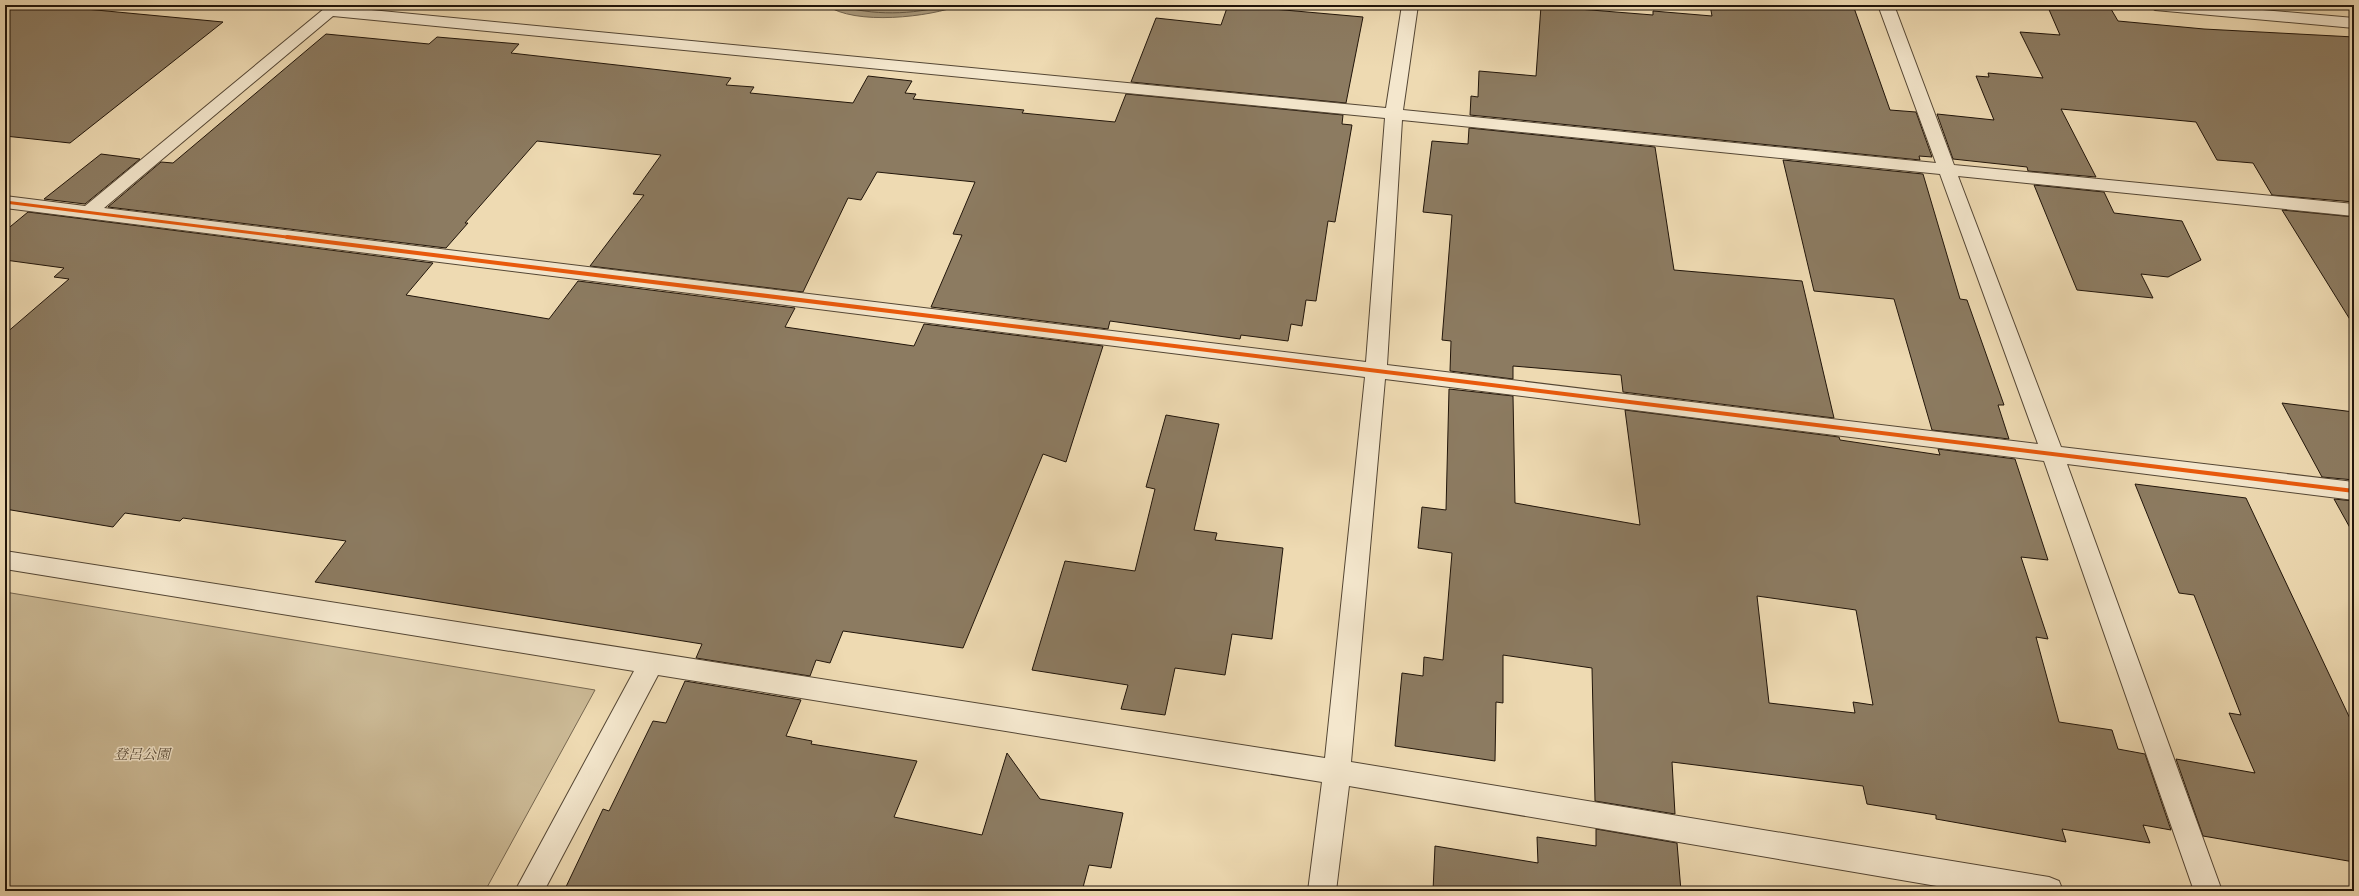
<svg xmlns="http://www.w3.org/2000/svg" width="2359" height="896" viewBox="0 0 2359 896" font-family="'IM FELL Great Primer','Noto Serif JP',serif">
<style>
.green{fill:#cbb995;stroke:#766750}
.water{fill:#a89779;stroke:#72634d}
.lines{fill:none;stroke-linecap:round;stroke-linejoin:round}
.shore{stroke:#645642;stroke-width:1}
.building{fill:#8c7b61;stroke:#21150a;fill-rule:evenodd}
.minor-casing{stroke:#544634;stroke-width:2}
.minor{fill:#f4e7cd;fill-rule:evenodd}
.cycleway-far1-casing{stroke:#f4e7cd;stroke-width:5}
.cycleway-casing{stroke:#f4e7cd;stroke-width:6}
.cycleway-far1{stroke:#e8590c;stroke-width:3}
.cycleway{stroke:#e8590c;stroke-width:4}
.labels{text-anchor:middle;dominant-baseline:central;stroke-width:3;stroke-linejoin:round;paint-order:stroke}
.near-park-label{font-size:14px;font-style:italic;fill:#5c4e3b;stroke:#f4e7cd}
</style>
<rect width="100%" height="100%" fill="#eedab2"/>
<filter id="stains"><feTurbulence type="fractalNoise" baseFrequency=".005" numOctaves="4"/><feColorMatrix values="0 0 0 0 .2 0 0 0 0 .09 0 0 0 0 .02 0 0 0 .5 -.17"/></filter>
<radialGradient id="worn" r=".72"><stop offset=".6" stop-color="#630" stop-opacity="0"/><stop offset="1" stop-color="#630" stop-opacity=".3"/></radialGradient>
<path class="green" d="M5,592l590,98 -110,201h-480z"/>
<path class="water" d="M826,5h135c-31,12 -106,21 -135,0z"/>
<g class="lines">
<g class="shore">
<path d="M836,5c38,11 75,10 113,0"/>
<path d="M852,5l35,4 38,-4"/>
</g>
</g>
<g class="building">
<path d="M5,5h38l180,17 -153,121 -65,-7z"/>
<path d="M1228,5l135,12 -17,86 -215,-21 25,-64 65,7z"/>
<path d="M1710,5h143l37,105 26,2 16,45 -13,-1 1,4 -450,-45 1,-19 7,1 1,-26 57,5 5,-70 112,9v-4l59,5z"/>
<path d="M2047,5l64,4 7,12 86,8 150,8v165l-82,-7 -19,-32 -36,-3 -21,-38 -135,-13 35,68 -68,-6 -1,-4 -74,-8 -16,-45 57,6 -18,-44 13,1 -1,-4 55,5 -23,-46 40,3z"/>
<path d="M326,34l103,10 8,-7 82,7 -8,9 220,25 -5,7 28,2 -4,6 103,10 15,-27 44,5 -7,12 11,1 -3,5 111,11 -2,3 93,9 11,-28 217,21 -1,9 10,1 -17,97 -7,-1 -12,80 -10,-1 -4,26 -11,-2 -3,17 -47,-6 -1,4 -130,-18 -2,8 -177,-22 31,-72 -9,-1 22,-52 -98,-10 -16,28 -13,-2 -45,94 -213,-26 54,-71 -11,-1 28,-39 -124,-14 -72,82h3l-22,25 -338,-41 53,-45 12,1z"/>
<path d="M1469,128l186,19 19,123 128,11 32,137 -211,-26 -2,-17 -108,-9v13l-63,-8 1,-30 -9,-1 10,-125 -29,-3 9,-71 36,3z"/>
<path d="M101,154l39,5 -55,45 -41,-5z"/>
<path d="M1783,160l140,14 37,125 7,1 37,105h-6l11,34 -77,-9 -38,-131 -80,-8z"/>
<path d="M2034,185l70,7 10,21 68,8 19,39 -33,17 -27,-3 12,24 -76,-8z"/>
<path d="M2282,210l72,7v109z"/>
<path d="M28,212l405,51 -27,32 143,24 29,-38 217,27 -10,19 129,19 10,-22 179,22 -37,116 -23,-8 -80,194 -120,-17 -13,32 -14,-3 -6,16 -114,-18 6,-14 -387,-62 31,-41 -163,-23 -3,3 -55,-8 -12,14 -108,-18v-175l64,-55 -15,-2 10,-9 -59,-8v-29z"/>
<path d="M1449,389l64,7 2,107 125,22 -15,-115 214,27 1,3 100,15 -2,-6 77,10 33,101 -27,-3 27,82 -12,-2 23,85 53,8 6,19 27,5 26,76 -28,-5 7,18 -88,-14 4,13 -130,-23v-4l-69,-11 -4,-18 -191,-24 3,52 -80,-13 -3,-133 -89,-13v48l-7,-1 -1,59 -100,-15 7,-73 21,3 1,-19 19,3 9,-107 -34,-5 4,-41 24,3zM1757,596l99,14 17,95 -20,-3 2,11 -86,-10z"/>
<path d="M2282,403l72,9v68l-32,-3z"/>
<path d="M1166,415l53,9 -25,106 23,3 -2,7 68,8 -11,91 -40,-5 -7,41 -50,-7 -10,47 -44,-6 7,-24 -96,-15 33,-109 70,10 20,-82 -9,-2z"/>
<path d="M2135,484l111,14 108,229v135l-151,-26 -27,-77 79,14 -26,-60 12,2 -47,-120 -15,-2z"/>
<path d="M2334,499l20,2v34z"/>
<path d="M685,681l116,19 -15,36 26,5 -1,3 106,17 -23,56 88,18 25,-82 33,46 83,14 -12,55 -22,-3 -7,26h-518l39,-82 6,2 44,-90 13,2z"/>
<path d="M1596,829l81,14 4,48h-248l2,-45 103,17 -1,-26 59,9z"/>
</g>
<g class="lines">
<defs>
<g id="minor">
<path d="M1402,5h16l-15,105 533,53 -58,-158h16l60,160 400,39v12l-396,-40 103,271 293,35v18l-287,-36 155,427h-28l-150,-430 -659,-82 -34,383 698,115 10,4 4,10h-97l-617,-105 -13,105h-28l14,-109 -664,-107 -114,216h-29l119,-220 -629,-102v-18l1320,207 40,-381 -1360,-169v-12l80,10 240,-198 5,-2 1056,102zM333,16l1052,102 -19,244 -1262,-154zM1402,120l538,54 98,270 -651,-79z"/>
<path d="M2147,5h59l148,13v10l-199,-18z"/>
</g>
</defs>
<use href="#minor" class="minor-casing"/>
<use href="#minor" class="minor"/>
<defs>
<path id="cycleway-far1" d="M5,202l290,36"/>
<path id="cycleway" d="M287,237l2067,254"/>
</defs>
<use href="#cycleway-far1" class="cycleway-far1-casing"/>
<use href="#cycleway" class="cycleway-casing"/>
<use href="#cycleway-far1" class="cycleway-far1"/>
<use href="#cycleway" class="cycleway"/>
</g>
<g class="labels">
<g class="near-park-label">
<text x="142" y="754">登呂公園</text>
</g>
</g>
<rect width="2359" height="896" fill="none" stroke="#eedab2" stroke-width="20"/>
<rect x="6" y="6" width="2347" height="884" fill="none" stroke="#21150a" stroke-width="2"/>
<rect x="10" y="10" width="2339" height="876" fill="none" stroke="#21150a"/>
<rect width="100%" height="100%" filter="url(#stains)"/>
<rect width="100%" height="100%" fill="url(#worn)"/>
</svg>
